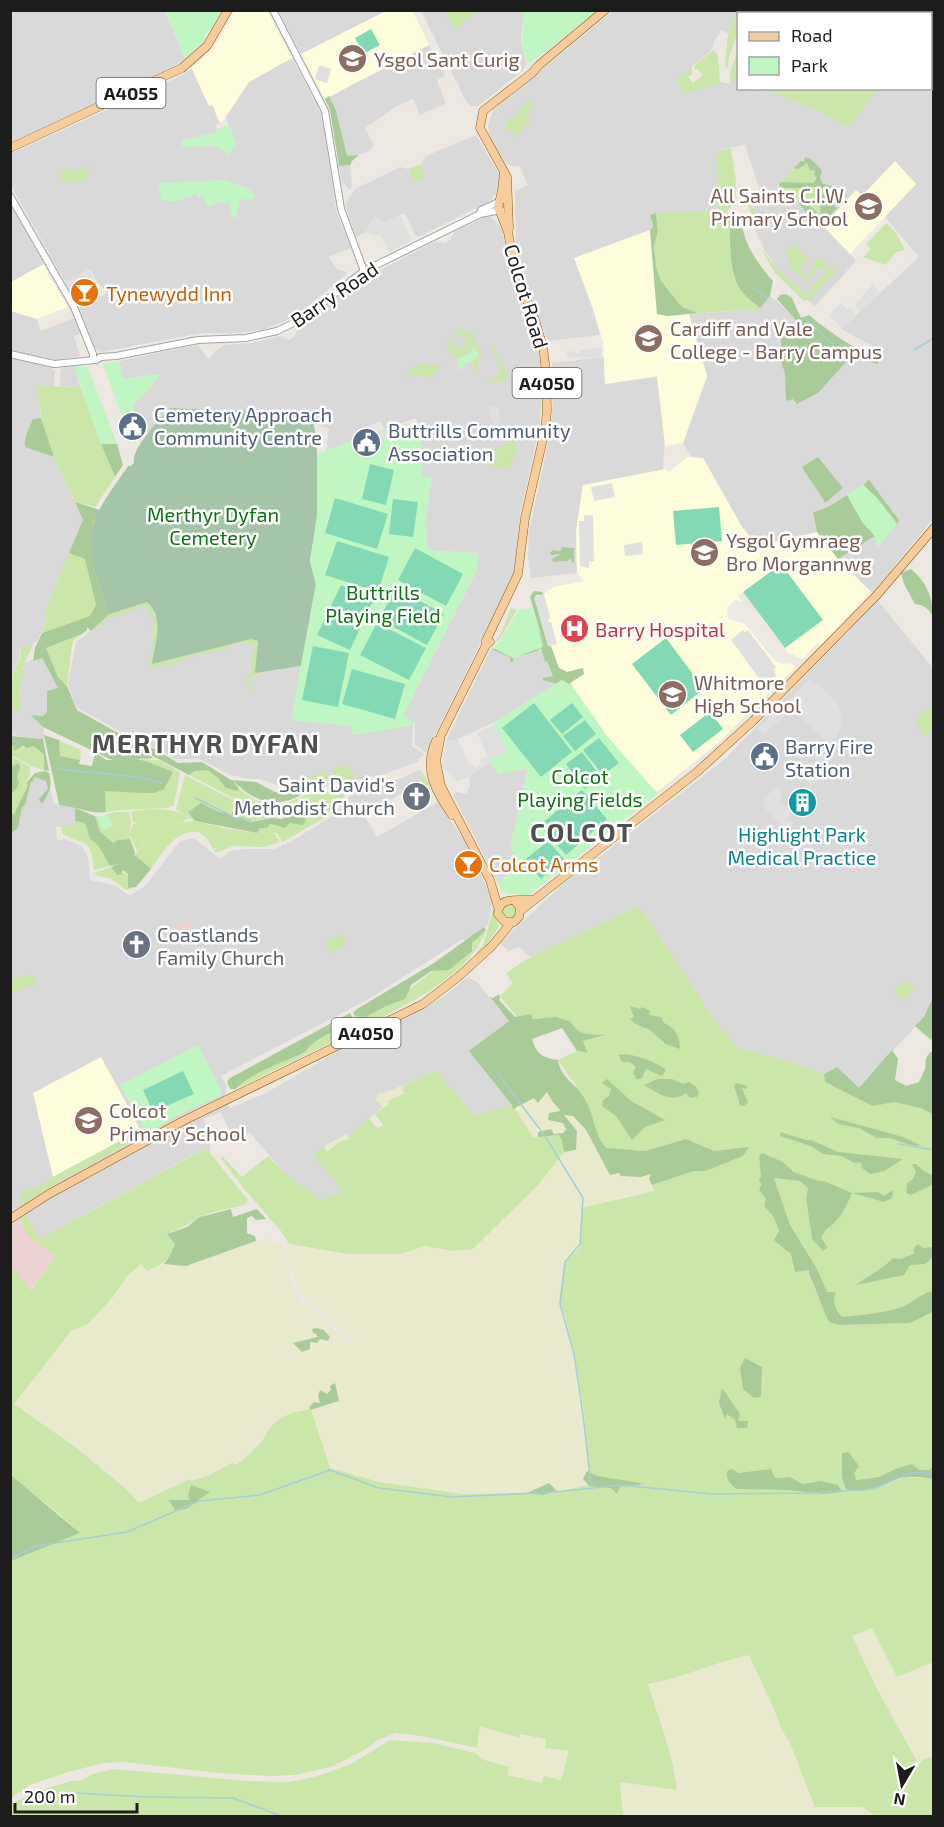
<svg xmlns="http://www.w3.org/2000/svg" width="944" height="1827" viewBox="0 0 944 1827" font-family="'Exo 2',sans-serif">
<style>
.residential{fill:#dad9d9}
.commercial{fill:#eed1d2}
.education{fill:#fdfcdb}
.farmland{fill:#eaebce}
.grass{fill:#cae6a9;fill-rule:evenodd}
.forest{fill:#a9cb98}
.cemetery{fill:#a4c5a8}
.park{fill:#c0f6c2}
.pitch{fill:#83d9b4}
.parking{fill:#e0e0e0}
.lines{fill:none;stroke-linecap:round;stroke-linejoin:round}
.stream{stroke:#a4cfd9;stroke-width:1.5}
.tertiary-casing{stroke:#a3a3a3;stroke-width:8}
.primary-casing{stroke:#8d5b07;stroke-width:9}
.tertiary{stroke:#fff;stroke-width:6}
.primary{stroke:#f7cc9d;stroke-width:8}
.labels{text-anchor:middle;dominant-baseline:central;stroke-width:5;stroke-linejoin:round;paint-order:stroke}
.shield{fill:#fff;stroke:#606060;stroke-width:1.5}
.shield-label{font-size:18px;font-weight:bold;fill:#1c1c1c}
.education-label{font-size:20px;fill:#785e54;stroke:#fff;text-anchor:start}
.food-label{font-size:20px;fill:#c56008;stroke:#fff;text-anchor:start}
.street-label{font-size:20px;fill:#1c1c1c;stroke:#fff}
.service-label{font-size:20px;fill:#4e5e75;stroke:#fff;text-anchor:start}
.park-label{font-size:20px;fill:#107414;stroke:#fff}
.health-label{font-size:20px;fill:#be3a42;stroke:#fff;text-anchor:start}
.worship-label{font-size:20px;fill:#5b616d;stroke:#fff;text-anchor:end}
.culture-label{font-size:20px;fill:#0d838f;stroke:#fff}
.district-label{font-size:26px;font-weight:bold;letter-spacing:1.5px;fill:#4f4f4f;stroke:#fff}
</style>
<rect width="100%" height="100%" fill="#ede9e2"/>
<g class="residential">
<path d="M614,10l123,1 -9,23 -6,-4 -8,12 -3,9 -34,28 6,14 37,-11 10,2v-4l8,3v5l13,1 8,4 4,-4 59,24 25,14 33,-38 50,-1v-74h-76l-3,-3h82v508l-61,74 -34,-34 37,-23 3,11 21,-27 -30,-39 -41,26 -15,4 4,21 -59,14 -16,-19 -39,-69 -11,-1 -9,-14 24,-67 -18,-62 62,-4 4,3 15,-17 7,5 18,18v3l-14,17v22l4,13 2,26 31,-7 30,-33 11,-1 19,5 5,-12 -42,-23 78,-72 -34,-40 31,-33 -21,-23 -33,35 -6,-6 -24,26 1,-29 -7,-1 -5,-3 -17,-25 -25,27 69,65 8,11 -41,45 -26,-21 -24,-34 -10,-22 -2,-6 6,-7 -7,-8 10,-12 -17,-51 -27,5v60l-67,5 2,14 -79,29 19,51 7,26 -52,6 -26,-69 -6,-25 -1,-56 13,-6 -9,-19h-8l-6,-4 -15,-24 -2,-13 5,-15z"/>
<path d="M10,11h155l20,48 -18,11 -156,72z"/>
<path d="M278,11h108l-85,43z"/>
<path d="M421,11h103l-3,29 1,8 5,16 -4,6 -37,30 -8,6h-7l-4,-3z"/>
<path d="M429,45l16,30 -8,5 9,23 -26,12 -7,-16 -16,7 -32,22 9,17 -6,7 -21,5 -11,-47 -7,-14z"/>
<path d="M292,58l30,57 14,96 15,37 -23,9 9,12 10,3 -2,4 -43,35 -15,9 -24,10 -25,3h-36l-101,19 -6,-4 -17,-44 29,-10 -1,-3 -9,-9 -7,-13 -25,13 -54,-96 -1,-32 162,-74 20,-11 17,37 3,-2 8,19 -5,2 3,7 -36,9 2,6 32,-1 13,8 7,-9 -10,-28 23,-35z"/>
<path d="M476,135l23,39v16l-9,11 -71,36 -4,-2 -10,-22 -20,9 -11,-5 -8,15 -10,5 -11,-32 10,-16 45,-22 8,2 6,13 12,-5 -5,-13 5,-8z"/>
<path d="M350,165l2,20 -2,5 -8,-8 -3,-16z"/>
<path d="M11,205l33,59 -33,18h-1z"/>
<path d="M486,216h4l12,12 7,40 26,68 6,31 -7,15 8,7 -2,35 -20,92 -5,56 -89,181 -11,-8v-23l-12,-6 73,-144 3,-19 -51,-2 -3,-30 7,-43h-10l-1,-37 -5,-23 -32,11 -3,-8 -22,9 1,8 -34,13 3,-22 -12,-5 -6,-11 -141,-5 -21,25 -8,-5 -8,-22 28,-32 -38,5 -4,-18 79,-16 11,14 6,-8 9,-6 28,-2 28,-7 9,4 6,-4 3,-9 19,-12 29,-25 11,-1 5,-3 3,-8 69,-36 11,1 5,-3 5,-9z"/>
<path d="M11,311l26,8 4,12 33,-13 6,16 -6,2 6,20 -23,4 -46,-10z"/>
<path d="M604,357l1,27 53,-7 7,55 -2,38 -80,15 -7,46 1,42 -46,5 -3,-23 1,-24 22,-102 2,-34 -1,-32z"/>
<path d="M11,358l38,9 6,4 -1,16 -17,-1 4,32 -8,1 -2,11 -4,4 20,21 7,2 29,63 -38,91 2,7 -9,22 -10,8h-8l-1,11 -8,16z"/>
<path d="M74,365l6,20 -8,2 -12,-1v-16l4,-3z"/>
<path d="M878,601l55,67v331l-9,18 -65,71 -22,-21 -13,7 -30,-11 -57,-16 -25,-30 -16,-27 -57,-84 -107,50h-4l-8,-9 -12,4 -8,-8 77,-72 3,1 146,-114z"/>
<path d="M147,602l4,4 7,17 100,18 -3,32 46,-7 -9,54 59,6 3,9 59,-10 -1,21 12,8 -7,8 -32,12 -59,12 -44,1 -22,-8h-11l-19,-4 -31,-16h-25l-11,-8 -27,-11 -53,-29 -6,-4 -4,-8 -5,-15 8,-42 15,-11 18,-17z"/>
<path d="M492,647l21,11 30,-11 19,33 -69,43 -36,16 -11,2z"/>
<path d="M41,657l17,31 -10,24 -5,4 -11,-1 11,12 2,12 -34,-4v-27l11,3 -3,-20 2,-4 2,-24z"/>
<path d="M490,762l9,12 29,-6 -18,79 9,18 -21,18 -45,-88 3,-3 11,2 3,-10 -1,-7z"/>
<path d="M419,769l4,12 -59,34 13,22 61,-35 27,40 28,58 -5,24 -20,16h-7l-94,60 -146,76 6,10 -2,10 5,12 36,-15 67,-39 94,-47 23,-15 17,-15 9,4 33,40 -39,30 43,54 -39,10 -38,-45 -61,28 8,9 -35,29 -2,-2 -23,13 20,44 -22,10 -36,-28 -36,-41 -13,10 -16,-30 -17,7 7,14v20l-5,-5 -171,94 -15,-21 -8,6 -1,-395 7,-10 13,-40h3l2,-5 13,1 6,26 21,2v20l-19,1 1,14 8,-2 17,7 6,11 2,23 24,5 16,11 16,-11 34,-44 14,-3 26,21 10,-8 17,-2h27l16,-7 43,-26 18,-21 22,-11 27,-5z"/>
</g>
<g class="commercial">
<path d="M188,919l4,8 -19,10 -4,-7z"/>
<path d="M19,1221l15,21 22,14 -26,34 -19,-24 -1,-39z"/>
</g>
<g class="education">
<path d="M234,11h33l25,47 -43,24 -25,37 -4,4 -8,-18 -3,1 -17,-37 27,-29z"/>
<path d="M386,11h27l16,34 -104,54 -24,-45z"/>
<path d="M895,161l21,23 -66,70 -27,-28 33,-36 6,6z"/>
<path d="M650,230l7,84 10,2 22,-2 18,62 -24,67 -18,3 -8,-70 -52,8 -2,-42 -10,-33 -19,-51z"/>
<path d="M44,264l5,12 19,31 -31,12 -26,-8v-29z"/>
<path d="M687,457l16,1 39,69 16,19 59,-14 21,27 34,34 -52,53 -3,-3 -14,16 -15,-6 -45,-61 -5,3 4,7 -7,-2 -7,7 -1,7 2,5 16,5 30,37 9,3 7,-1 5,4 -78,76 -60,48 -5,-1 -46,-54 -35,-51v-4l-17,-14 -24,-70 13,-3 9,-7 31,-6 -7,-8 -1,-42 7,-46 82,-16 4,3z"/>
<path d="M101,1057l40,73 -88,47 -20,-84z"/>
</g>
<g class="farmland">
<path d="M402,1086l3,8 -17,7 1,3 -6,3 -8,-9 5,-5 1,1z"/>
<path d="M547,1091l5,10 10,10 1,12 3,6 -3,4 -9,1 -8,-4 -7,1 -1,6 -5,1 -20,-29 21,-11 4,5z"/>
<path d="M563,1115l10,1 13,14 14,27 19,16 33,1 -3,5 5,12 -37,7 -40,53 -12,10 -6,40 4,6 8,33 9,44 7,71 3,17 -3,-1 -4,8 5,6 -31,6 -2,-4 -20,1 -8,5 -64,1 -84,-12 -49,-14 -19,-58 28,-9 -8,-11 -4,4 -6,-3 -1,12 -10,7 -42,20 -4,9 -28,27 -4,-3 -22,12 -19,6 -2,-1 -48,23 -4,-2 -10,-11 -49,-41 -65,-45 58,-73 17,-7 25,-27 13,-20 15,-13 15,2 8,-2 22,2 79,-27 18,7 11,47 9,11h3l43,40 2,-1 -3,-4 -49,-48 -10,-26 -3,-20 62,9h52l25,-8 28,5 20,-2 66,-65 25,-32 12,-2 1,-19z"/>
<path d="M347,1134l3,4 -11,4 -12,10 -3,-5z"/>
<path d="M871,1628l26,49 36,-15v95l-16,4 -40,-72 -26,-54z"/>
<path d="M749,1654l24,53 9,23 8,13 23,57 49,7 13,9h-252l-3,-34 57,7 -2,-19 -8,-31 -19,-55 17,-3z"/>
<path d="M480,1726l39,12 1,-5 27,6 22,12 -8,29 -19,3 -35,-8 1,-9 -27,-7 -5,-6z"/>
</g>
<g class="grass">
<path d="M758,10h93l3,3h-98z"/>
<path d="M445,11h33l-24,19z"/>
<path d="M737,11h14l-1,2 -12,1v18l-9,25 -1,11 -3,-1 3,-33z"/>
<path d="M738,48v35l-8,-3v-7z"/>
<path d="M714,50l4,5 2,29 -37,9 -6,-14 15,-12v7l-4,3 5,6 10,-8 -6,-6 -3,2 1,-6z"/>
<path d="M751,89h12v-1l117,1 -33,38 -25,-14 -59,-24 -4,4z"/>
<path d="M534,98v10l-6,1 1,11 -11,15 -4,2 -1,-8h-7l1,-8 6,-5 2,3 4,-2 -3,-4z"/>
<path d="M731,148l5,33 -1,23 -8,6 2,7c2,23 -3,56 13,75 5,6 12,11 18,16l-5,5 -4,-3 -53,3 -16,-6 -21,-26 -5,-14 -2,-21 4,-15 -2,-18 62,-3v-59z"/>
<path d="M803,158l19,12 -2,5 1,8 5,3h7l-2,29 -10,10 -42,-40z"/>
<path d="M421,164l5,13 -12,5 -6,-13z"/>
<path d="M89,166l-3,15 -23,1 -3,-7 5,-7 12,3z"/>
<path d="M751,193l10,2 -10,11 9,10 -6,8 -6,-19v-8z"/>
<path d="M886,223l10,10 9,17 -9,2 -10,13 -23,-8 8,-8 -5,-5z"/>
<path d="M794,245l15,14 -3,4 -3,-1 -3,7 7,8 -3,3 -7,-9 -1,1 -4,-3 -2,2 1,-3 -3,-3 3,-4 -6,-7z"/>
<path d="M763,252h1l12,15 12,13 2,-1 3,2 -1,2 3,3 4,-1 -1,2 8,7 4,-3 -1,-3 1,1 7,-7 -1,-2h3l-1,-2 2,1 7,-7 -3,-5 -2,2 -2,-2 -7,7 1,2 -2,-1 -8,8 -1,-1 5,-4 -1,-3 8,-9 -1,-4 5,-5 3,2 -1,2h3l9,11 5,-6 2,2 -30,31 -6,2 -29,-28z"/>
<path d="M454,329l16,3 2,3 -1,17 -14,6 -12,-9 5,-7 -3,-2 2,-3 4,4 -3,4 3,3 5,-3 6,4 3,-4 -4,-4 3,-5 -3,-2 -5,3z"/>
<path d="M476,331l2,2h-4l3,9 -4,2 2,1 2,-2 5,10 -3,1 2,2 -4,7 1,14 -6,-13 7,-11 -7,-8 1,-13z"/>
<path d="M493,346l15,29 -4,6 -17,2v-2l14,-7h-2l-2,-3 4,-2 -10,-22z"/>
<path d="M418,363l23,3 -2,6 -6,-1 1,7 -23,-4 -2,6 1,-5h-3v4l-3,-6 6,1 1,-6 3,-2 2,2v3z"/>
<path d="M80,385l21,59 14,33 -20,30 -20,-5 -21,-45 -10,-27 -8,-44 36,1z"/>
<path d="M516,436l1,19h-3l-4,15 -20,-4 3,-14z"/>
<path d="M69,553l16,5 11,47 -6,11 -48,17 5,-15 -2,-7z"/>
<path d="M148,601l6,9v5l4,3 -1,22 -2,3 11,16 75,-21 19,2 4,32 -17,6 6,11 -1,4 -7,-15 5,-5 4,-30h-15l-14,6 -40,9 -5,2 -2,4c-9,1 -21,4 -31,2 6,-7 6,-27 6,-38l-2,-3 4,-2v-5l-4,-1 -5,-12 -7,1 -4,4 -29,9 -3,3 1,2 -8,6 -2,-1 10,-10 3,-9z"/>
<path d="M511,608l6,2 -18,30 -6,3 6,-6z"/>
<path d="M82,634l-8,6 -2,6 -5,40 -9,-9 -12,-29z"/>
<path d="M33,645l-11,23 2,2 -3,17 -2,2 3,23 -11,-4v-32l4,3 -3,-5 8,-16 1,-10z"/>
<path d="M933,706v23l-8,7 -8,-11 1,-10z"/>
<path d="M59,740l22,10 -1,10 -20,-4z"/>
<path d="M24,745l10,1 10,9v15l-11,-3 -22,-12 -1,-9h3l1,4z"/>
<path d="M11,756l19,11v8l-13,21 9,-13 2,1 -14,30h-3v-20l3,-4 4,-21 -7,2v6z"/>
<path d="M141,759l18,1 21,12 -6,33 -6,3 -49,2 -13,2 -1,-21 49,2 19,-21 -28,-9z"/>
<path d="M349,765l6,14 -21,4 -1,-3h4v-3h-4v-8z"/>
<path d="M208,769l10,9 8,10 11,3 2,-2 18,12 15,3 -13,4 -9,-1 -61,-32 6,-4z"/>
<path d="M419,769l8,10 6,19 -6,5 -4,-7 4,-3 -3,-6 -21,12 -2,-6 22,-12z"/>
<path d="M327,770v15l-20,2 -3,-7z"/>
<path d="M185,775l62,32 12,3 33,-9 15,-7 34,-5 4,1 -1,7 -13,7 13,-5 -23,21 -39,22 -5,-9 -11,1h9l5,8 -16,5 -31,-1 -17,7 -2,-3 4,-3 -5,2 -5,-9 -9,-8c-24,-3 -36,20 -48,37l-16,-14 14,-18 -12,14 -7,-15v3l-12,1 -3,3 -15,-11 -5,-16h3l-1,2 17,-6h15l2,11 -1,11 3,-10 6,-2h-6l-2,-9 2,-2c17,-2 39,-4 53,5l-10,-7zM201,803c14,7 33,19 50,19 6,-1 12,-3 19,-4 11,-1 11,1 22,-4l6,9h-8l-5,5 -16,-4 -9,4 -3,5 8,1 -42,-6v2l-2,-3 -28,-6 -24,4 18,-4 -5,-1 6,-1 -1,-2 8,4 -7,-9z"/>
<path d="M75,821l10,2 5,16 8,6 12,21 -16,4c-3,-35 -9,-22 -32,-37l-1,-8 14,1z"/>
<path d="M111,867l6,8h4l2,-3 5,3v13l8,-1 -10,3 -16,-12 -13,-2 -3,-3z"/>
<path d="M495,901l4,26 -13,19 -11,9 9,-12z"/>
<path d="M513,903l4,4v9l-8,4 -7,-3v-11z"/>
<path d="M639,906l57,84 16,27 25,30 57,16 30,11 1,8 48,23 21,-3 26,6 13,6v184l-69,19 -23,1 -12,-9c-4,-32 -22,-54 -38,-82 -7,-13 -11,-34 -17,-49l26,3 8,7 -2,10 6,41 16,7 -7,-8 5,-12 10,-5 -17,-40 -25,-9 -11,-10 -24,-5 3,19 -3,14 7,9 -2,7 9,10 6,15 -4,9 34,30v5l20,47 10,3 71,-2 23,-11v154l-4,4h-10l-7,-5 -17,4 -16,8 -24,3 -1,-7 -12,-20v24l38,10 25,-10 28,2v183l-36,15 -25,-49 -20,8 25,53 40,72 16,-4v59h-58l-13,-9h-47l-25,-64 -8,-13 -9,-23 -24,-52c-35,7 -66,23 -101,29 11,36 25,69 29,106l-57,-8 3,34h-612v-12l27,-13 33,-10 11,-1 10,-6 23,-5 132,12 41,1 27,-5 36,-13 39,-24 43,3 43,10 5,6 28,8 -2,8 35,8 2,-7 17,4 8,-29 -24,-3 1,-9 -26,-5 -1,4 -39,-12 -3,22 -56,-12 -25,-3 -18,7 -12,9 -35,18 -36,8 -25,1 -52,-3 -94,-11 -20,1 -36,9 -38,13 -19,13v-237l69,-28 -23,-21 -46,-36v-206l2,-2 18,22 25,-34c-14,-9 -32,-19 -36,-36l6,-5 14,24 166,-91 42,52 -2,4c-13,5 -34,6 -45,13 -11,6 -21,12 -33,16l7,11c-8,19 -12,19 -28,27l-6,-7 -15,13 -13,20 -25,27 -17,7 -57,73 64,45 49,41 10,11 4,1 49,-23 1,2 19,-6 22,-12 4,2c9,-7 18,-14 25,-23 4,-4 5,-9 8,-13 10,-13 26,-19 42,-19l19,58 49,14 84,12 64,-1 16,2 45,-10 23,3 33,-4c-18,-4 -38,-4 -54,-12l-3,-17 -3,-44 -7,-40 -11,-52 -7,-18 6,-40 12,-10 3,-5 2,-38 72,-17 -2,-6 42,-14h11l43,-23 -34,3 -28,-12 -41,12 -39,-2 -6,-8 -15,-42 -27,-39 19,-9 11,2 -5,-12 19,-5 -22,-3 -24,-16 -23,2 -2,-5 -14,3 -17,-21 13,-13 -7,-10 26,-17zM733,1469l5,4 33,-4 4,9 15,-1 12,7 19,-3 -34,9h-26z"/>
<path d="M486,929c-14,46 -82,77 -122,97h-4l-6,-13 56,-24z"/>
<path d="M342,933l6,10 -18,10 -5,-10z"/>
<path d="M31,975l4,3 1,4 -2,3 -23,9v-16z"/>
<path d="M905,979l10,10 -11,12 -11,-9z"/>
<path d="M351,1014l6,16 -117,57 -2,-1 1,-7 96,-52z"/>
<path d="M436,1070l38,45 39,-10 20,33 26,-3 3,5 2,12 -25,32 -66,65 -20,2 -28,-5 -25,8h-52l-59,-10 -8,-13 -36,-41 -25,-33h3l19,20 26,-21 17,17 36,28 22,-11 -30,-35 11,-8 3,5 12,-10 10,-3 -1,-3 21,-18 7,9 3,1 4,-3 -8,-11 14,-10 -1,-3 16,-7 -2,-8z"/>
<path d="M210,1104l-189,105 -1,-3c18,-15 41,-23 62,-34 42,-23 83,-50 128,-68z"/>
<path d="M132,1111l12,24 -124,68 -2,-2 7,-12 7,1 21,-13 87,-47z"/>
</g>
<g class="forest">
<path d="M329,96l7,14 11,46 12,-1 -7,6 -2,4 -11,1 -9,-56 -5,-11z"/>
<path d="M805,157l6,2 11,11 -2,8 3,6 9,2 2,20 3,2 -7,8 -4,-1 -4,3 1,4 -5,4 -5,-10 -4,-1 -10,-11 2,-2 10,5 10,9 -2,-20 10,-3 -16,-7 -2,2h-30l-2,-4 2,-2 32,1 4,-5 -3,-3 1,-4 -5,-1 -3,-7 -9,6 -4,-1 7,-7 3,1z"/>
<path d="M656,213l2,18 -4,15 2,21 5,14 21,26 16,6 -31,3 -10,-2 -7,-84 2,-1 1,-4 -3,-10z"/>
<path d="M729,217l12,3c3,24 16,43 32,61l-3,15 -10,12c-6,-5 -13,-10 -18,-16 -15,-20 -11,-51 -13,-75z"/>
<path d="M786,294l6,4 9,20 8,-3c23,19 43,33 71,44l-2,5 -19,-5 -11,1 -30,33 -21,11 -4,-5 -7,2 -1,-27 -4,-13v-22l14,-16v-4l-18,-20 3,-4z"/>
<path d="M41,418l13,39 -29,-10c-1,-10 4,-19 8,-28z"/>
<path d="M101,444h16l6,21 -8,12z"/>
<path d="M818,457l25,31 -18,15c-7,-14 -16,-23 -23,-36z"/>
<path d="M869,480l30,40 -2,4 -21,-27 -13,-12z"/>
<path d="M847,495l16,28 12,13 -37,23 -21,-27 -4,-20 15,-5z"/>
<path d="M75,502l25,8 -7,13 2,50 14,41 -18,17 -4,-4v3l-5,4 -36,14 12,29 9,9 10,24 50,28 26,20 -17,1c10,1 26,9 37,13l-9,17 -10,4h-14l-35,-2 1,21c-11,3 -33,-6 -47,-7l-15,-70 15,5 1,16 20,4 -1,4 13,2 3,-14 11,8h6l-69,-33 -12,-12 12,1 4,-4v-21l11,-3 -16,-30 -9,3 2,-13 7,-15 48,-17 6,-11 -11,-46 -16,-6 14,-33z"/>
<path d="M562,547l12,1v14l-2,1 -1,-5 -3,3 -15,1 -1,-3 9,-5 -10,1 -1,-2 3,-3 8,1z"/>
<path d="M911,569c16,14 22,28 22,49 -3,-9 -9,-13 -18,-14l-11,-20 -3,-11z"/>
<path d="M534,591l9,1 -1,3h-6l-1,5 13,45 3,1 8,22 8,4 16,-4 1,6 -14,9 1,6 -7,-2 -3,-7 -4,4 -14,-4v-2l10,-2 -6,-15 -2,1 -4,-14c-8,6 -19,6 -28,9l1,4 -4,1v-5l-17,-7 38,-39v-3l14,41 -15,-52z"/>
<path d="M11,736l32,3 6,32 -5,-1v-15l-10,-9 -8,2 -2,-3 -10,6 -1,-5h-2z"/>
<path d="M134,742l21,7 23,14 24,-1 29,18 25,2 19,10 27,2c-25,16 -51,7 -69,-14l6,9 -2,2 -11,-3 -8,-10 -10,-8 -13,1 -6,4 -40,-21z"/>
<path d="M18,763l2,4 -3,10 2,5 -2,6 -6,6v-27z"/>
<path d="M45,771l4,2c4,13 0,19 -6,30l-3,-1 -1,-3 9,-10 -2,-8 -11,-4 -2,5h-2l-6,23 -3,2 -4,21 -7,5v-19h3l14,-29 -2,-2 9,-10z"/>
<path d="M201,803l18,9 25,6 1,3 7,1 20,-4 10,1 10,-5 3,3 6,-1 5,4 -3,5 -13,-2 -5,5 -15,-4 -3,4h-7l-3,5 -62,-12 -7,-9z"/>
<path d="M75,808l20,8 5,16 14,11 4,-3 12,-1 5,13 -1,6 1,-3 16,14 -15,18 -8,1v-14l-5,-4 -2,5h-4l-6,-8 7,-3 -8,2 -12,-21 -8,-6 -5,-16 -10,-2z"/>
<path d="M484,927l2,3 -14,13v8l-23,19 -18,1 -20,14 -6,14 -19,7 -20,11 -11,-1 -2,-3 4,-4 77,-46z"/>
<path d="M499,994l1,3 -1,3 16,17 16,-3 2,5 23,-2 15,5c7,14 19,12 34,13l-22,6 5,12 -11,-2 -15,-23 -30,11c4,15 11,19 26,21 3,19 18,23 27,39 9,16 9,35 21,49l39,3 41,-12 28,12 35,-4 -6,9 -38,15h-11l-42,14 -3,-6 2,-5 -10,3 -20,-1 -2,-3 -9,2 -24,-45 -13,-14 -9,-1 13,16 -1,19 -12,2 -2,-12 -3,-5 -21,2v-5l13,-3 3,5 9,-1 3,-4 -3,-6 -15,-3 1,-7 12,-2 -9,-10 -5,-9 -9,11 -4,-5 -21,11 -1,-4 -43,-54 40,-30 -19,-24 3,1z"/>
<path d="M932,999l2,34 -3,7 -16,-14 9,-9z"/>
<path d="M630,1006l10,3 2,-2 8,4 -1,4 12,2 3,6c11,4 16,15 16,26l-14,-5 -16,-14 -14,-6 -6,-5 4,-2z"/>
<path d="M350,1013l3,6 -4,8c-16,3 -35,12 -44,25 -19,9 -57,22 -69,37h-6l-3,-7 3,-4z"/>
<path d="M892,1050l6,9 -3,21 11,6 13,-4 6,-13 1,-11 4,-6h3v62l-13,-6 -26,-6 -21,4 -48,-24 -1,-8 13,-7 22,21z"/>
<path d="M626,1054c16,3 28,7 40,16l-4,6 -16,-7 -4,9 -6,1 -3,-7 3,-5 -6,-5h-8l-4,-7z"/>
<path d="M607,1079l24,22 34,19 -20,7 -13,13 -16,-24 -14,-10 1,-6 6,-4 2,-7 -9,-6z"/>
<path d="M658,1079h14l11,5 6,-2 7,5 3,6 -2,4 -7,1 -4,-5c-14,11 -28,0 -42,-8z"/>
<path d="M736,1083l11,3 1,2 -3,1 -4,-2 7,15 -4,4 -5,-1v-4l-5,-15z"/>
<path d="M830,1117l73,20 19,9 -12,-1 -20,-7h-13l-18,-10 -21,-4z"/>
<path d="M780,1132l26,8h5l27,12 65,7 -19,12 -14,3 -8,-6 -1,-6 -7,1 -12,-7 -19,-2 -12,-8 -31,-10z"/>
<path d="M762,1153l21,9 11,10 25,9h5l28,12 26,-1 6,4 9,-6 -1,8 -8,4 -32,-9c-4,9 -8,19 -15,27 -8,8 -11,7 -16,18l7,9 -5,4 -11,-12 -6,-41 2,-10 -8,-7 -26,-3 16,47 27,44 10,23h9c-4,10 -1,17 6,25 20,-2 43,-4 62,-11 12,-5 15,-12 29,-15v21l-23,11 -71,2 -10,-3c-8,-16 -12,-31 -20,-48v-4l-14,2 -4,-18 -17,-14 5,-9 -6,-15 -9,-10 2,-7 -7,-9 2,-6 -2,-5 2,-3 -2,-20z"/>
<path d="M912,1164h4l9,8 8,3 1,9 -23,11 -5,-2 1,-10 6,-4 3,-8z"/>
<path d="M231,1209l2,8 24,-8 9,10 -10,1 -4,-4 -5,2v15l8,3 1,5 -70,25 -22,-2 6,-9 5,-11 -8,-10 20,-7 13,-10z"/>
<path d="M918,1244l5,4 10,-1v10l-8,7 -15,1 -6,10 -48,10c13,-10 26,-15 37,-27l7,1 14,-5v-6z"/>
<path d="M316,1328l8,2 6,7 -2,4 -8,-2 -3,4 -7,-1v7l-8,3 -9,-9 24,-6v-3l-4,-1 -1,-4z"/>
<path d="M745,1358l17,9 -1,30 -7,1 -11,-9 -3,-21z"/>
<path d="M335,1383l4,18 -29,9 -1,-3 5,-5 6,1 -2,-7 2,-6 7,4 4,-4 -1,-4z"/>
<path d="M722,1388l18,26 -2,7h10l-1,7h-10l-2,-8 -8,-6 -2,5 -6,-16z"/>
<path d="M848,1452l11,14 -5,7 2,7 23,-3 16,-8 17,-5 7,6h10l4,-4v13c-8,-1 -19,-3 -28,-2 -19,3 -38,20 -59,12l-4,-12v-24z"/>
<path d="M733,1469l5,4 33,-4 4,9 15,-1 12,7 19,-3 17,4 4,7 -18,2 -37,-4 -51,-1c-6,-6 -12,-11 -8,-19z"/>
<path d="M587,1471l11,5 48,8 -26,3 -3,7 -6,-6 -22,-2 -6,-7z"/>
<path d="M11,1472l1,4 68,57 -69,28z"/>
<path d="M549,1483l8,8 -14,4 -16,-2z"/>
<path d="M191,1485l19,7 -24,17 -11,1 -6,-10h21l-2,-4z"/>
</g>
<path class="cemetery" d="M170,408l141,5 5,22 1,19v63l-7,44 6,23 -15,82 -46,7 3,-32 -7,-2 -99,25c3,-21 13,-46 -5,-62l-38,12 -14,-41 -5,-30 3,-3c-8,-19 25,-58 35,-74h3l3,-3c-3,-15 26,-43 36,-55z"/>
<g class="park">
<path d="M171,10l51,1 -11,20 -2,-2 -5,7 2,3 -21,20 -19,-47z"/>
<path d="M524,11h74l-69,53 -7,-16z"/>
<path d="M229,125l7,20 -7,9 -13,-8 -34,1v-6l36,-9 -1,-3z"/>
<path d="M225,180l23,8 8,9 -6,4 -9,-3 -5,19 -3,1 -4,-15 -9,-1 -13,5 -4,-11 -5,2 -1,-4 -24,8 -13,-3 1,-4 -3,-12z"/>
<path d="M472,348l7,5 -1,4 -7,5 -6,1v4l-5,3 -3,-3 1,-8 14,-7z"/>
<path d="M119,361l4,18 38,-5 15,11 -15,-10 -28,31 9,22 -6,5 -8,-1 -24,-65 -1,-3z"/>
<path d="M74,365l12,1 3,4 28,74h-16z"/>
<path d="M366,429l6,5 2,7 38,-10 8,4 3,27 -1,15h10l-7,44 3,29 51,3 -3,19 -73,144 12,6 -2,3 -60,10 -2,-9 -60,-6 25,-136 -6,-23 7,-44v-63l43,-16 -2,-8z"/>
<path d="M863,485l13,12 21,27 -20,24 -2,-12 -12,-13 -16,-28z"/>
<path d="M532,608l11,39 -30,11 -20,-10 6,-6 20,-32z"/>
<path d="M562,680l9,5 36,51 51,58 -131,102 -25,-4 -4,-9 21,-18 -9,-18 18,-79 -29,6 -9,-12v-2l14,-7 2,-3 -13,-27z"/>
<path d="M107,814l6,12 -10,4 -6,-12z"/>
<path d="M199,1046l23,46 -1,4 -39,17 -35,20 -27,-48 74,-38z"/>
</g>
<g class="pitch">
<path d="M371,29l9,16 -17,9 -8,-16z"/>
<path d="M370,464l24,6 -8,35 -24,-6z"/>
<path d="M335,498l53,16 -11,35 -52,-16z"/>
<path d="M393,499l25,3 -5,35 -24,-3z"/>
<path d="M719,507l3,34 -46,4 -3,-34z"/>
<path d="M337,541l52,16 -11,35 -53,-17z"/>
<path d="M415,548l48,26 -17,32 -48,-26z"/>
<path d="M781,564l42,56 -38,28 -42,-56z"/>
<path d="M341,585l32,16 -23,49 -33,-15z"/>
<path d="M396,588l48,26 -17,31 -48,-26z"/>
<path d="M377,623l49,25 -17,32 -49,-25z"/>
<path d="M666,638l38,51 -33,26 -39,-51z"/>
<path d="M313,646l36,7 -11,54 -36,-7z"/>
<path d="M352,669l53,15 -10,35 -53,-15z"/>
<path d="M534,703l38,49 -31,25 -39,-49z"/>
<path d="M572,703l11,14 -21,17 -12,-14z"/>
<path d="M710,712l13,17 -30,23 -13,-17z"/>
<path d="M585,720l11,14 -21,17 -12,-15z"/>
<path d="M599,738l20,25 -16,12 -20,-25z"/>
<path d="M582,752l19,25 -16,12 -19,-25z"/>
<path d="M582,790l25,29 -41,36 -26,-30z"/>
<path d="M548,841l16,18 -23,20 -16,-19z"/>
<path d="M183,1071l11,23 -41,18 -10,-22z"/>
</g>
<g class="parking">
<path d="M319,65l12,4 -4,14 -12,-4z"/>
<path d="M400,215l12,26 -23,11 -9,-18 -6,2 -8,-4 8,-16 11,6z"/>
<path d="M89,270l8,15 -27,6 -5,-9z"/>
<path d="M872,283l8,10 -21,19 -4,-8 15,-16z"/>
<path d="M841,303l6,7 3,-3 6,7 -14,14 -13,-13z"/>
<path d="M601,347l1,10 -20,2 -1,-2 -14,1 -1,-6 9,-1v3l5,-1v-3z"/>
<path d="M498,406l2,12 -2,1v2h3v3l-9,1 2,-6h-3l-2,-12z"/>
<path d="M409,423l2,8 -36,10 -2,-8z"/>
<path d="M612,483l3,14 -21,4 -3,-14z"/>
<path d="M584,515h9l1,46 -5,1v6l-9,-2 -1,-45h5z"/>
<path d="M642,542l1,12 -18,2 -1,-11z"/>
<path d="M544,594l6,24 -2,2 1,2h2l6,22 -9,2 -14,-49z"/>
<path d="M743,630l2,2 3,-2 28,37 -2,2 2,7 -12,9 -33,-45z"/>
<path d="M810,680l4,5 3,-3 20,21 5,12 -2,15 -8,11 2,3 -7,12 -7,7 -6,-6 14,-13 -35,-36 -30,27 -6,-6z"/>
<path d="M494,725l12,24 -2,4 -14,7 -1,3 -20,14 -12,4 -15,-14 4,-26 11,-2 13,27 4,-1 2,3 6,-4 -2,-4 8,-3 -11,-24z"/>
<path d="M817,767l5,5 -5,5 2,2 -8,7 -6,-7z"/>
<path d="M778,786l5,6 -3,2 3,3 -3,3 6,7 4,-3 2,3 -3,3 3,3 -7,7 1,2 4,-3 4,4 -6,6 -2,-2 -2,2 -21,-23 3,-3 -4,-3z"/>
</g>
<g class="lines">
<g class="stream">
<path d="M754,288l13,10"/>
<path d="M805,318l41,39"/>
<path d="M914,350l20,-12"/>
<path d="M10,738l9,6"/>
<path d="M57,769l81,8 24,6"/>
<path d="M195,798l43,21 13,1"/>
<path d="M497,1073l48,63 38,62 -3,46 -15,18 -5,42 14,50 9,61 8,71"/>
<path d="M899,1144l35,6"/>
<path d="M10,1559l25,-13 92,-14 72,-31 61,-6 70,-25 49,18 73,9 103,-5 66,-7 90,9 98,-1 64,-4 37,-16 24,-1"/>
<path d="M77,1793l69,4 87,1 48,18"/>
</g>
<defs>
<g id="tertiary">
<path d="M273,10l52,101 16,98 23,62"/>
<path d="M10,196l64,111 19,47v6"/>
<path d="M480,214l1,-4 20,-9"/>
<path d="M10,354l44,10 41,-4"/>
<path d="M97,360l3,-3 16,-1 82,-16 48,-2 31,-7 25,-12 62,-48 116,-57 21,-4"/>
</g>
<g id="primary">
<path d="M10,148l172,-80 25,-22 21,-36"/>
<path d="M509,228l-2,-51 -27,-49 3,-17 49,-38 7,-8 66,-55"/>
<path d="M490,642l-4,3 -45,90 -5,26 5,25 49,94 8,27"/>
<path d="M486,645v-4l32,-67 7,-56 20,-88 2,-19 -1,-40 -3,-24 -8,-27 -20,-49 -7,-39 -10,-25 4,-16 2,-19"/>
<path d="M436,741c-13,28 -1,50 16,74"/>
<path d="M515,901l5,7 -1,9 -5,5h-9l-7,-8c0,-19 22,-13 35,-14"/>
<path d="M520,911l177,-139 56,-51 123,-125 58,-68"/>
<path d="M10,1219l39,-25 134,-73 240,-117 35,-27 34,-31 19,-23"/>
</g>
</defs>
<use href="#tertiary" class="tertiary-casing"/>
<use href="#primary" class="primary-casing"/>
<use href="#tertiary" class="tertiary"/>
<use href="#primary" class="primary"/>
</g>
<defs>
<symbol id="school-disc" viewBox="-11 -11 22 22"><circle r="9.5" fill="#8d6e63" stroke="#fff"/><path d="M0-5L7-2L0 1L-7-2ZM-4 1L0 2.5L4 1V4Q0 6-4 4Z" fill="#fff"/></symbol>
<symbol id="bar-disc" viewBox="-11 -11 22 22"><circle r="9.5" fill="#e8710a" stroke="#fff"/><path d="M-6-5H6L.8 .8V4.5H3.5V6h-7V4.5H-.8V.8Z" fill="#fff"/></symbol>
<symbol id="university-disc" viewBox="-11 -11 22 22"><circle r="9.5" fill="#8d6e63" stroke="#fff"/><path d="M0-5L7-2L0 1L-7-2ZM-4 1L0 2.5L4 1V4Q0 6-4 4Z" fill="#fff"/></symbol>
<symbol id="civic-disc" viewBox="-11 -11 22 22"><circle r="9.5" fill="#5c6f8a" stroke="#fff"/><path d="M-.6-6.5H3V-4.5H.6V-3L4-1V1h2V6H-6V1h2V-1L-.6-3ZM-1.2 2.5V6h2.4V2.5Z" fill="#fff"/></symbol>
<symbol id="hospital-disc" viewBox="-11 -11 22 22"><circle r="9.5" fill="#e0444e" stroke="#fff"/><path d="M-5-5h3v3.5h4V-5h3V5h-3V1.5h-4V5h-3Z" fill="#fff"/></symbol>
<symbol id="church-disc" viewBox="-11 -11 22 22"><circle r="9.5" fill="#6b7280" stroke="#fff"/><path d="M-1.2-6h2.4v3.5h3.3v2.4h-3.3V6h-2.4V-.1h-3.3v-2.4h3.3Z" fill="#fff"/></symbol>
<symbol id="building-disc" viewBox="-11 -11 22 22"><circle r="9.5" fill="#0f9aa8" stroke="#fff"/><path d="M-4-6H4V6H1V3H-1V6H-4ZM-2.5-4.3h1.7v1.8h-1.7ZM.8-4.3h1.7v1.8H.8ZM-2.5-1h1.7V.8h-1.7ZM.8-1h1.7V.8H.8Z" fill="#fff"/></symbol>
</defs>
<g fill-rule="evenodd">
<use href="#school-disc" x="336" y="42" width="33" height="33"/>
<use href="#school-disc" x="852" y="190" width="33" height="33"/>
<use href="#bar-disc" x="68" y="276" width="33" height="33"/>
<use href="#university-disc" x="632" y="322" width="33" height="33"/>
<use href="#civic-disc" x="116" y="410" width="33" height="33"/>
<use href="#civic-disc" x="350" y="426" width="33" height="33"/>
<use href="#school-disc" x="688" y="536" width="33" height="33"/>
<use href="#hospital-disc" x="558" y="612" width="33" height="33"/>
<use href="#school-disc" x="656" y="678" width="33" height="33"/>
<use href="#civic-disc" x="748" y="740" width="33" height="33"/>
<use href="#church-disc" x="400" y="780" width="33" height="33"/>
<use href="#building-disc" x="786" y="786" width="33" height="33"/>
<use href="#bar-disc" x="452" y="848" width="33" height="33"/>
<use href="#church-disc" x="120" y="928" width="33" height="33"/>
<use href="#school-disc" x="72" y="1104" width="33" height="33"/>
</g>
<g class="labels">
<g class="shield">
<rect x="96.5" y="78" width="69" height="30" rx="4.5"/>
<rect x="512.5" y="368" width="69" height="30" rx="4.5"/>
<rect x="331.5" y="1018" width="69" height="30" rx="4.5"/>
</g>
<g class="shield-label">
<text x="131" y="93">A4055</text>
<text x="547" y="383">A4050</text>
<text x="366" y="1033">A4050</text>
</g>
<g class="education-label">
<text x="374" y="59">Ysgol Sant Curig</text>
<text x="848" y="195" text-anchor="end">All Saints C.I.W.<tspan x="848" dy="23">Primary School</tspan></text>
<text x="670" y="328">Cardiff and Vale<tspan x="670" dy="23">College - Barry Campus</tspan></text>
<text x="726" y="540">Ysgol Gymraeg<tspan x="726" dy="23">Bro Morgannwg</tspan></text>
<text x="694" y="682">Whitmore<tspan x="694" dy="23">High School</tspan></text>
<text x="109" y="1110">Colcot<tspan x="109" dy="23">Primary School</tspan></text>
</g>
<g class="food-label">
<text x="106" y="293">Tynewydd Inn</text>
<text x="489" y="864">Colcot Arms</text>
</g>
<g class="street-label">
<text transform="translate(334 294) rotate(-34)">Barry Road</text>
<text transform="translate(527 296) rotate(73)">Colcot Road</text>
</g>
<g class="service-label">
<text x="154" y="414">Cemetery Approach<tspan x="154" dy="23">Community Centre</tspan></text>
<text x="388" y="430">Buttrills Community<tspan x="388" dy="23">Association</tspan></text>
<text x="785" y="746">Barry Fire<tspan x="785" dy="23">Station</tspan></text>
</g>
<g class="park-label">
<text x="213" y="514">Merthyr Dyfan<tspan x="213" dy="23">Cemetery</tspan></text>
<text x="383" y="592">Buttrills<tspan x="383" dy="23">Playing Field</tspan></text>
<text x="580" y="776">Colcot<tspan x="580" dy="23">Playing Fields</tspan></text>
</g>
<g class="health-label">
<text x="595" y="629">Barry Hospital</text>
</g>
<g class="worship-label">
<text x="395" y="784">Saint David's<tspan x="395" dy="23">Methodist Church</tspan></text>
<text x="157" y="934" text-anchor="start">Coastlands<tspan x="157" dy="23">Family Church</tspan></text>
</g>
<g class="culture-label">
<text x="802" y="834">Highlight Park<tspan x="802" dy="23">Medical Practice</tspan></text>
</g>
<g class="district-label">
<text x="206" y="742">MERTHYR DYFAN</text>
<text x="582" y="831">COLCOT</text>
</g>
</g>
<rect width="944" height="1827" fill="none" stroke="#1c1c1c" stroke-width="24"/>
<rect x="737" y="12" width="195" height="78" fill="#ffffff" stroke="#a4a4a4" stroke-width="1.5"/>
<rect x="749" y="32" width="30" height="9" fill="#f7cc9d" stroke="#a4a4a4" stroke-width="1.5"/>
<text x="791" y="42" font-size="18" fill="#1c1c1c">Road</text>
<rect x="749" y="57" width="30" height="18" fill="#c0f6c2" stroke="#a4a4a4" stroke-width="1.5"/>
<text x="791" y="72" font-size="18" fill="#1c1c1c">Park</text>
<g transform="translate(902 1785) rotate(190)" stroke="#ffffff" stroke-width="4.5" paint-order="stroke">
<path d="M0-4.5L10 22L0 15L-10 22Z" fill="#1c1c1c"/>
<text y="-9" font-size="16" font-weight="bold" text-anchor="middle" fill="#1c1c1c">N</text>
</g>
<path d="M15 1803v9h122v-9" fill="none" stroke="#1c1c1c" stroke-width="3"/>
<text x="24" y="1803" font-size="18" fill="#1c1c1c" stroke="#ffffff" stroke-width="4.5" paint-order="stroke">200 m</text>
</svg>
